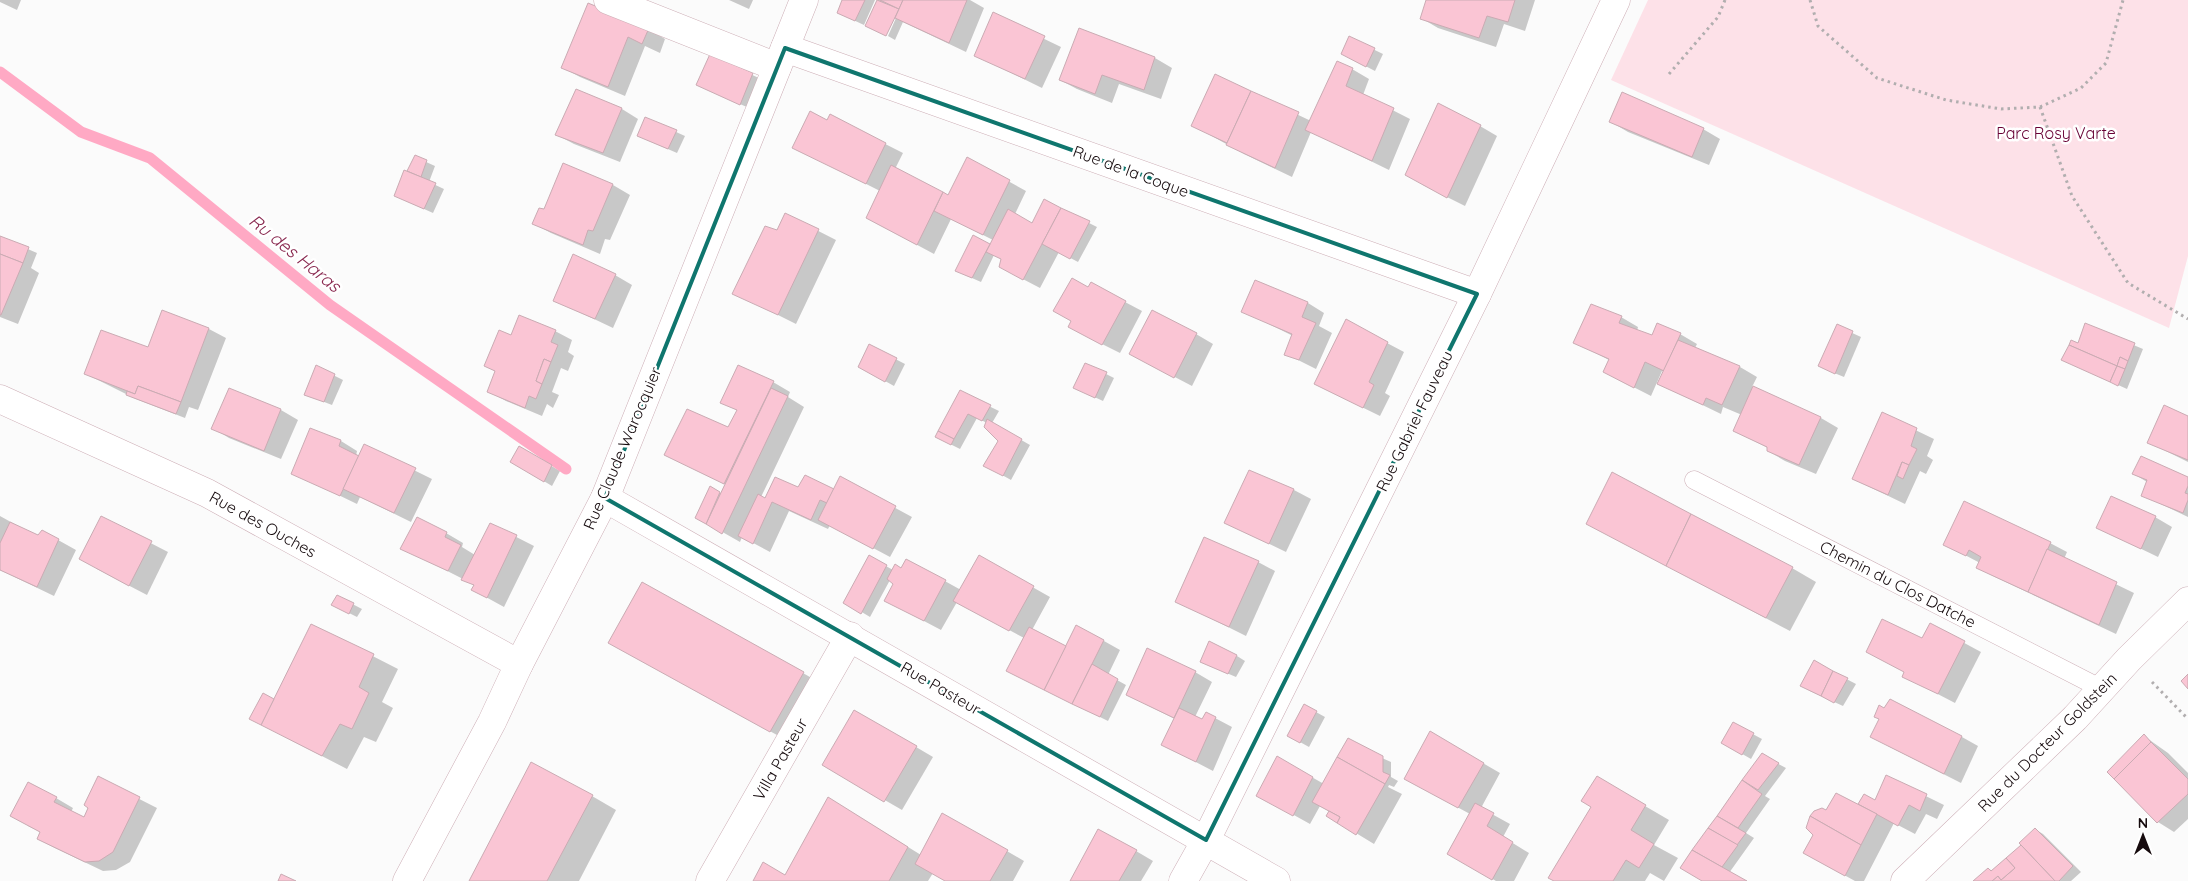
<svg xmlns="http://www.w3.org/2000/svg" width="2188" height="881" viewBox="0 0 2188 881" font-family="Quicksand,sans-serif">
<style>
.green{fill:#fde1e8}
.shadow{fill:#0003}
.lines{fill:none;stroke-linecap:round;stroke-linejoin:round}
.stream{stroke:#ffa9c4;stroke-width:11}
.building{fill:#fac5d4;stroke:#caabb3}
.service-casing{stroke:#cdaeb6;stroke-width:19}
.minor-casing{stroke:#cdaeb6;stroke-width:29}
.path{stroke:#b1aeaf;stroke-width:3;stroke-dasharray:2.5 4;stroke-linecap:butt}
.service{stroke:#fff;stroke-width:18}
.minor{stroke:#fff;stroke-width:28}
.marked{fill:none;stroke:#0f766e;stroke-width:4;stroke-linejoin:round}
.labels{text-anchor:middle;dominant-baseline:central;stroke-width:5;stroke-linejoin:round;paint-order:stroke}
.park-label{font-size:16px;fill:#670034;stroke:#fff}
.street-label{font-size:16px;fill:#160b0e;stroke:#fff}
.water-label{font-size:18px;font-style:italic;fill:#88274e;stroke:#fff}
</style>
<rect width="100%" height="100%" fill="#fbfbfb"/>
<path class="green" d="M1648,0h540v256l-19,72 -558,-248z"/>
<g class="shadow">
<path d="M0,0h21l-4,10 -17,-8z"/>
<path d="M729,0h24l-4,9z"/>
<path d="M844,0h31l-11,25 -26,-12z"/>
<path d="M878,0h92l14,8 -18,44 -63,-30 -8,18 -7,-4 12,-27h-3l-12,26 -19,-9z"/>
<path d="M1427,0h108l-10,31 -21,-7 -8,23 -58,-19 -17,-10z"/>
<path d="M589,5l60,24 16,10 -5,14 -15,-7 -20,50 -45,-19 -17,-9z"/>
<path d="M993,14l68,33 -19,41 -67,-33z"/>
<path d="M1080,30l75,28 17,10 -11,31 -42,-15 -7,19 -35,-14 -17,-9z"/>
<path d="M1350,38l33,16 -8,17 -25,-13z"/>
<path d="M711,56l50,23 -12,29 -43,-19z"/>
<path d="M1352,69l17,10 -6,16 47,24 -21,51 -78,-38 -19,45 -48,-23 -34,-19 6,-59 95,45z"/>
<path d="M622,109l16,10 -18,43 -46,-18 -17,-9z"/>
<path d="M830,116l73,37 -8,16 53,28 20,-38 58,32 -11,23 18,11 12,-24 52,26 -19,35 -19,-10 -19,36 -23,-12 -14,-16 -9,-5 -13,27 -16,-7 8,-38 17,8 3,-5 -42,-21 -17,35 -67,-36 13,-27 -87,-44 35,-25z"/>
<path d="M645,118l40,18 -8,17 -30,-13z"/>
<path d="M1611,122l92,7 17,10 -11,26 -81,-33z"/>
<path d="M1480,126l17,10 -32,70 -42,-21z"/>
<path d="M415,157l20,9 -6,16 15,7 -11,24 -29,-13 4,-27z"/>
<path d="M563,165l50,20 17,10 -20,45 -5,-1 -5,15 -49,-21 -17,-9 11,-14z"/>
<path d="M785,214l51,26 -40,84 -62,-31 43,-61z"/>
<path d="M0,237l37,16 -6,15 8,5 -21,51 -18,-7z"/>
<path d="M615,275l17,10 -19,43 -59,-28z"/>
<path d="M1089,289l36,13 17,9 -22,42 -34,-17z"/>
<path d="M1308,303l16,10 -5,13 13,7 -16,36 -30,-15 7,-18 -50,-25z"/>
<path d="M163,312l46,17 17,9 -28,72 -9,-3 -4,11 -49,-19 -50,-25 63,-25z"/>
<path d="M1621,317l17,10 -1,4 16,6 5,-13 22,10 17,10 -2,4 45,19 17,10 -5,10 69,31 17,10 -22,46 -31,-13 -17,-10v-3l-33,-17 7,-16 -19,-8 -2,7 -62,-30 6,-12 -3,-1 -11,25 -47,-24 5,-12 -35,-18z"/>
<path d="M2086,325l57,24 -16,40 -64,-29 15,-15z"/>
<path d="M1837,326l24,11 -17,40 -17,-7z"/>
<path d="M555,331l17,9 -4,12 6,4 -6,15 -7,-3 -9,24 7,3 -6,13 -6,-4 -5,12 -36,-15 -17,-9 7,-20 -10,-6 25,-30z"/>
<path d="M1196,334l17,10 -21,42 -44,-23z"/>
<path d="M1387,343l17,9 -19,41 5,3 -10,20 -47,-23z"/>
<path d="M870,346l35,18 -11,22 -34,-19z"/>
<path d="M317,367l26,13 -11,25 -26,-10z"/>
<path d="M1106,374l8,4 -11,23 -28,-13z"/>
<path d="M773,382l17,10 -2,5 16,10 -43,90 4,2 34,-10 35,1 6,-12 72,39 -22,40 -60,-32 -2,4 -39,-18 -19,41 -28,-15 -2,5 -44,-25 14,-29 11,6 4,-10 -59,-29 62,-26 10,-18 -16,-9z"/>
<path d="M229,389l52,21 17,10 -17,39 -52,-21 -16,-10z"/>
<path d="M960,392l39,19 -7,12 38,22 -19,35 -18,-10 6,-30 -12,-17 -10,-5 -17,31 -16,-8z"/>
<path d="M1882,414l52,25 -7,17 6,4 -7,14 -6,-3 -15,33 -52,-25z"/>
<path d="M2188,417v45l-40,-20z"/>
<path d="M310,430l31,11 16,10 -1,5 3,2 6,-12 67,33 -21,43 -51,-25 -3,7 -64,-31z"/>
<path d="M519,447l41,24 -8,15 -40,-24z"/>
<path d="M1249,471l45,19 17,9 -25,53 -60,-29z"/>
<path d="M2134,474l54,4v39l-46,-22 5,-13z"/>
<path d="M0,516l38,21 4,-6 34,19 -22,46 -54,-26z"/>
<path d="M2155,517l17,10 -14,30 -60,-29z"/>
<path d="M102,518l66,34 -21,43 -50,-26z"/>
<path d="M491,524l43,22 -30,61 -31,-17 2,-4 -12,-7 -61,-31 44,-15 17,10 -1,4 13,8z"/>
<path d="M2050,543l17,9 -3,7 70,34 -18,41 -121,-57 -17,-9 2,-5 -36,-19z"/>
<path d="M870,557l23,13 9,-1 5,-9 54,30 18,-33 71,40 -18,33 35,18 37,-7 16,9 -12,25 18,10 -18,36 -101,-50 17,-33 -67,-36 -16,28 -55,-29 9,-17 -5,-4 -20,37 -25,-15z"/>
<path d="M1258,562l17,9 -29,65 -70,-35z"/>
<path d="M1792,568l24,14 -26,49 -98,-52z"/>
<path d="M337,596l25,13 -5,8 -16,-8z"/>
<path d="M312,625l86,44 -16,33 11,6 -17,34 -12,-5 -17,32 -60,-31 -12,-37z"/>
<path d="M1931,625l50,27 -26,51 -52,-27z"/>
<path d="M634,656l169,17 24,14 -32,58z"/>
<path d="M1237,656l8,5 -9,16 -26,-11z"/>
<path d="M1814,662l42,22 -13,22 -33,-15z"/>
<path d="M1195,672l17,10 -17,35 8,4 12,-3 17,9 -19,44 -50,-26 12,-26 -30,-15z"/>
<path d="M1305,706l20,11 -16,30 -20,-11z"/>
<path d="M1885,709l77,28 16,9 -17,37 -73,-37z"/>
<path d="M855,711l78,46 -31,53 -78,-45z"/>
<path d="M1734,724l28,15 -11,20 -28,-16z"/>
<path d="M1431,733l69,40 -19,35 29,16 -7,13 26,16 -15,28h-18l-48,-28 22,-39 -48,-26z"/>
<path d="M2144,736l24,17 20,20v46l-14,13 -16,-10z"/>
<path d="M1762,755l24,13 -21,28 5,3 -24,34 8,5 -25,35 15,8h-39l-12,-30z"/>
<path d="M1278,758l46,26 58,-26 9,4v15l7,4 -4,6 -5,-2 -1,2 14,7 -28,50 -46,-28 2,-4 -10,-6 -10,18 -52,-29z"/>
<path d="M1887,777l57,28 -7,14 -11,-5 -11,20 -21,-11 -30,58h-9l-51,-28 22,-41 32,-6 7,-10 10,6z"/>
<path d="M98,778l59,30 -27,54 -14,8 -13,1 -48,-23 -17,-9 3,-7 -13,-6 28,-28 17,10 -2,4 13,7z"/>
<path d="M1621,792l48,28 -15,25 24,13 -14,23 -14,-8 -5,8h-89z"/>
<path d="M592,796l24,14 -37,71h-109z"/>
<path d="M943,814l81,47 -11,20h-66l-14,-8 -5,8h-173l31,-4 72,-61 63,39z"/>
<path d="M2035,829l8,5 38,38 -10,9h-96l14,-12 4,2 30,-26z"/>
<path d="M1136,851l17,10 -12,20h-70z"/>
</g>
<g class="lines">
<path class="stream" d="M0,72l81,60 69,26 180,147 236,164"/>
</g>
<g class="building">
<path d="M842,0h23l-10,21 -18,-8z"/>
<path d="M877,0l22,9 -13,27 -21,-10z"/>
<path d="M880,0h23l-4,9z"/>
<path d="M903,0h64l-18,43 -54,-25z"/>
<path d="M1426,0h89l-7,22 -21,-6 -8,22 -59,-19z"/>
<path d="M588,3l61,25 -7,16 -14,-7 -20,50 -47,-19z"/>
<path d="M993,12l52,24 -20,43 -51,-23z"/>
<path d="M1079,28l76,29 -11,33 -42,-15 -7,19 -36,-14z"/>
<path d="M1349,36l26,12 -9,19 -25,-13z"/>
<path d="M710,54l43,19 -13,32 -44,-20z"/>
<path d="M1337,61l16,7 -7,18 48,22 -22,53 -67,-31z"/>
<path d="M1215,74l36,17 -24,52 -36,-17z"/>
<path d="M576,89l46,19 -19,45 -48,-18z"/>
<path d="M1251,91l48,21 -24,56 -49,-23z"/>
<path d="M1622,92l82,36 -12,29 -83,-35z"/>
<path d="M1438,103l43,22 -34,73 -42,-23z"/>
<path d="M810,111l17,9 3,-6 56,29 -20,41 -74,-36z"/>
<path d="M645,117l32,13 -9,19 -31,-13z"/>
<path d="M415,155l12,5 -6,17 -14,-6z"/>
<path d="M967,157l43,23 -27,55 -49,-24 9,-19 5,3z"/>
<path d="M563,163l50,21 -20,47 -5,-1 -5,15 -51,-21 7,-16 5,1z"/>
<path d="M891,165l52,27 -26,53 -51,-27z"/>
<path d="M404,170l32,13 -12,26 -30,-13z"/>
<path d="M1044,199l17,9 -38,72 -24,-13 2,-8 -15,-7 22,-43 24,14z"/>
<path d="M1061,208l29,13 -20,38 -28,-15z"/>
<path d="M785,213l34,16 -41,86 -46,-21 33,-68 12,4z"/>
<path d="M973,235l17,9 -18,34 -17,-7z"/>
<path d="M0,236l29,11 -6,16 -23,-9z"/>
<path d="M0,254l23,9 -22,52h-1z"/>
<path d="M573,254l43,20 -21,45 -42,-18z"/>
<path d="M1072,278l16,9 3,-5 35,19 -24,44 -34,-18 3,-6 -18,-10z"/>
<path d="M1255,280l53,22 -6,15 14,6 -17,37 -15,-5 8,-21 -51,-22z"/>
<path d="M1591,304l31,12 -3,7 33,12 5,-12 24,10 -17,38 -19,-9 -11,26 -31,-16 6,-13 -36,-16z"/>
<path d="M162,310l47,18 -28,74 -43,-16 -3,8 -51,-20 17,-44 47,17z"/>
<path d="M1152,310l45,23 -23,45 -45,-24z"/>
<path d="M519,315l37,15 -5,12 7,3 -7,17 -7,-3 -8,22 6,3 -6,15 -7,-3 -4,12 -38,-16 8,-21 -11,-5 15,-36 12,5z"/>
<path d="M1346,319l42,23 -19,40 5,3 -11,23 -49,-24z"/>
<path d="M2085,323l50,20 -7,18 -8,-4 -3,9 -48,-21 2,-5 7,3z"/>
<path d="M1837,324l16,7 -18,43 -17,-8z"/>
<path d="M1678,340l62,26 -18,39 -16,-7 -3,7 -46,-21z"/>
<path d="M869,344l28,14 -12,24 -27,-15z"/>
<path d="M2069,345l48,21 -7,16 -49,-22z"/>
<path d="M2120,357l8,4 -3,8 -8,-3z"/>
<path d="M544,359l7,3 -9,22 -6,-3z"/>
<path d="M1085,363l22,9 -12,26 -22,-10z"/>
<path d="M316,365l19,9 -11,28 -20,-7z"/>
<path d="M738,365l36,16 -50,103 -60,-29 23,-46 41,18 9,-17 -17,-7z"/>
<path d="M2117,366l8,3 -7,17 -8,-4z"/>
<path d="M138,386l43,16 -5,12 -50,-19 1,-4 8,3z"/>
<path d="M1753,386l68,31 -22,48 -32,-14v-4l-34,-16z"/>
<path d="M229,388l52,21 -17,42 -53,-22z"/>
<path d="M771,388l17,8 -66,138 -16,-10z"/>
<path d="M960,390l31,15 -9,16 -14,-7 -14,25 -16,-8z"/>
<path d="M2164,405l24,11v44l-41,-17z"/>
<path d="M1882,412l35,16 -6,18 6,3 -8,16 -7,-3 -14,33 -36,-16z"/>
<path d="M987,419l35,20 -19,37 -20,-10 15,-25 -14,-14z"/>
<path d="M310,428l31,12 -2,6 20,10 -19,40 -49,-22z"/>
<path d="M938,431l16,8 -3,6 -16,-8z"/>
<path d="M364,444l52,24 -22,45 -51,-24z"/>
<path d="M519,446l33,19 -8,17 -34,-20z"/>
<path d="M2141,456l47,21v9l-3,7 3,1v6l-5,13 -42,-17 6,-16 -15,-6z"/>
<path d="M1902,462l7,3 -6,14 -6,-3z"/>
<path d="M1249,470l45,19 -25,55 -45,-21z"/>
<path d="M1612,472l79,42 -25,52 -80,-42z"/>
<path d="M805,475l29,14 -7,14 -7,-3 -9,20 -39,-18 -19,42 -15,-8 20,-42 7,4 10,-21 23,10z"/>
<path d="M840,476l56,30 -23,43 -55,-29z"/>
<path d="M710,486l10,6 -14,32 -11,-6z"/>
<path d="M2111,496l45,20 -15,33 -45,-21z"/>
<path d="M1964,501l87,41 -23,50 -52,-24 5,-11 -12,-7 -3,6 -23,-11z"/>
<path d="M1691,514l102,53 -27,51 -100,-52z"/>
<path d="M101,516l51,25 -23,45 -50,-27z"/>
<path d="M417,517l30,15 -2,5 16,8 -13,26 -48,-22z"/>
<path d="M10,522l28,13 4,-5 17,9 -22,48 -37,-17v-27z"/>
<path d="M490,523l27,12 -30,63 -16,-8 3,-5 -13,-5z"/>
<path d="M1204,537l55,24 -30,66 -54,-25z"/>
<path d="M2047,549l70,33 -18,43 -71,-33z"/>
<path d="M869,555l18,10 -26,49 -18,-11z"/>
<path d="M979,555l55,31 -25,45 -56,-30z"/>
<path d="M906,559l40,21 -22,41 -40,-20 9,-17 -6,-5 8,-15 6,4z"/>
<path d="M642,582l162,90 -34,60 -162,-89z"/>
<path d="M337,595l17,8 -5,11 -18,-9z"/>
<path d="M1882,619l40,19 8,-15 35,18 -27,53 -36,-17 2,-5 -38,-20z"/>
<path d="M311,624l63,30 -15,33 10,6 -17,36 -12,-5 -18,32 -61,-31z"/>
<path d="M1076,625l28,15 -32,64 -28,-14z"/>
<path d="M1029,627l37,19 -22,44 -38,-19z"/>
<path d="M1209,641l28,14 -9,19 -28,-12z"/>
<path d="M1147,648l49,23 -22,47 -48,-23z"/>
<path d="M1814,660l19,11 -12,25 -21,-10z"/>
<path d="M1092,664l26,15 -18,38 -28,-13z"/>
<path d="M1833,671l15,7 -14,25 -13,-7z"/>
<path d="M2188,674v15l-7,-8z"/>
<path d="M263,693l11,6 -13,26 -12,-6z"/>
<path d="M1890,699l72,37 -18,38 -74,-37 9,-18 -5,-2 5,-12 5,3z"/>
<path d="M1304,704l13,7 -17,32 -13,-7z"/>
<path d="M1179,708l23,11 4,-7 10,5 -20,45 -35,-17z"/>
<path d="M854,710l63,36 -33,56 -62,-37z"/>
<path d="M1733,722l21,11 -12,22 -21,-12z"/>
<path d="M1430,731l54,32 -26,45 -54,-29z"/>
<path d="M2144,734l7,8 -37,37 -7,-7z"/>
<path d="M1348,738l35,18v16l7,3 -5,9 -48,-27z"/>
<path d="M2151,742l37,37v15l-31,29 -43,-44z"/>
<path d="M1762,753l17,10 -21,27 -16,-10z"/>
<path d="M1277,756l36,21 -20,39 -37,-20z"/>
<path d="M1337,757l48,27 -29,51 -19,-12 3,-6 -28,-15z"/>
<path d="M531,762l62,33 -46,86h-78z"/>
<path d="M1886,775l41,19 -7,17 -11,-6 -11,21 -40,-22 6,-10 11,6z"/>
<path d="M98,776l42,21 -27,55 -14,9 -14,1 -48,-23 3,-7 -30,-16 18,-34 29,15 -3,5 30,15 4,-9 -4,-3z"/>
<path d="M1597,776l49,29 -15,25 23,14 -15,24 -13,-8 -13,21h-59l-6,-3 43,-71 -10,-6z"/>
<path d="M1742,780l20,14 -24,34 -21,-12z"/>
<path d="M1836,793l41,21 -16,31 -51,-29 4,-5 8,-3 4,2z"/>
<path d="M828,797l80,50 -19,34h-136l10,-19 22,13z"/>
<path d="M1475,803l19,10 -7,13 26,16 -21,38 -45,-26z"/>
<path d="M1329,811l11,6 -3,6 -11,-7z"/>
<path d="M942,813l66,37 -18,31h-45l-30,-17z"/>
<path d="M1717,816l29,17 -9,12 -29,-17z"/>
<path d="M1810,816l51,29 -16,31 -42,-23 10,-18 -7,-7z"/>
<path d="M1708,828l30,17 -16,22 -30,-17z"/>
<path d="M2035,828l38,38 -14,15h-4l-36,-38z"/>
<path d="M1098,829l39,21 -18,31h-49z"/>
<path d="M2021,845l34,36h-63l6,-5 3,4 14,-12 -9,-10z"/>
<path d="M1692,850l30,17 25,14h-45l-22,-13z"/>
<path d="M2006,858l9,10 -14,12 -3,-4 -6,5h-19l15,-13 3,3z"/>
<path d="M281,874l15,7h-18z"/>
</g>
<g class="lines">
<defs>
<path id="service" d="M1694,480l408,209"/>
<g id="minor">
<path d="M608,0l169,67"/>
<path d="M785,48l692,246"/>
<path d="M0,399l207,94 312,171"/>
<path d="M605,498l671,383"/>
<path d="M407,881l85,-159 27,-58 86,-166 199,-498"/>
<path d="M710,881l140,-245"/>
<path d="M1183,881l23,-41 271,-546 139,-294"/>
<path d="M1905,881l170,-163 54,-59 59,-58"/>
</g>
</defs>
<use href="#service" class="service-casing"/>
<use href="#minor" class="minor-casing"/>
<g class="path">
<path d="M1810,0l8,26 59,52 69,22 55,9 39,-2 41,-19 25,-25 17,-63"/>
<path d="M1669,74l49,-57 7,-17"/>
<path d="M2040,107l32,89 56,87 60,36"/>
<path d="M2152,682l36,37"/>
</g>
<use href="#service" class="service"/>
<use href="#minor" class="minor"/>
</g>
<path class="marked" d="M785,48l692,246 -271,546 -601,-342z"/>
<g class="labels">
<g class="park-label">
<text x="2056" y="133">Parc Rosy Varte</text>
</g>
<g class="street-label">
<text transform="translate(1131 171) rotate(20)">Rue de la Coque</text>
<text transform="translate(1414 421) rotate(-64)">Rue Gabriel Fauveau</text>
<text transform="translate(622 448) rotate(-67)">Rue Claude Warocquier</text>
<text transform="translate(263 524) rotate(29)">Rue des Ouches</text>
<text transform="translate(1898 584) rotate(27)">Chemin du Clos Datche</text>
<text transform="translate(941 688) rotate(30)">Rue Pasteur</text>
<text transform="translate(2047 742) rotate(-45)">Rue du Docteur Goldstein</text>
<text transform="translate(780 759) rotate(-60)">Villa Pasteur</text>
</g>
<g class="water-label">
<text transform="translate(295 253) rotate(39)">Ru des Haras</text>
</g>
</g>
<g transform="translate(2143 836)" stroke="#ffffff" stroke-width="4" paint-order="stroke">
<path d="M0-4L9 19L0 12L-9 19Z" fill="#160b0e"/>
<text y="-8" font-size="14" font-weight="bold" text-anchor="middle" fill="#160b0e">N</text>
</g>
</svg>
